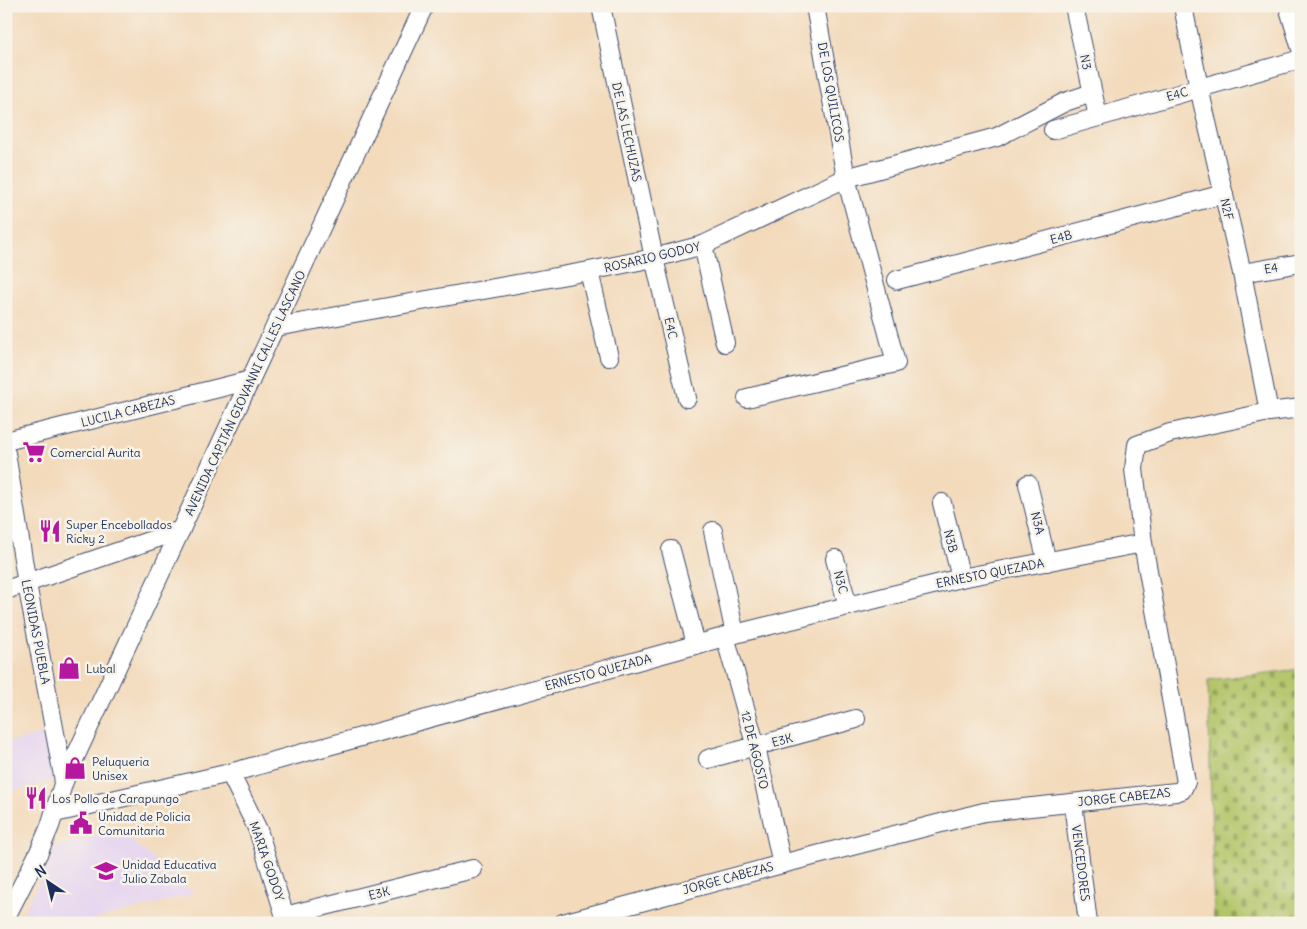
<svg xmlns="http://www.w3.org/2000/svg" width="1307" height="929" viewBox="0 0 1307 929" font-family="Delius,sans-serif">
<style>
.built{fill:#e5d3f1}
.cemetery{fill:url(#cemetery-stones);stroke:#667a63}
.lines{fill:none;stroke-linecap:round;stroke-linejoin:round}
.minor-casing{stroke:#3b496c;stroke-width:20}
.minor{stroke:#fff;stroke-width:18}
.labels{text-anchor:middle;dominant-baseline:central;stroke-width:5;stroke-linejoin:round;paint-order:stroke}
.street-label{font-size:12px;fill:#1b2f5e;stroke:#f7f3e8}
.poi-label{font-size:12px;fill:#1b2f5e;stroke:#f7f3e8;text-anchor:start}
</style>
<defs>
<pattern id="cemetery-stones" width="16" height="16" patternUnits="userSpaceOnUse" patternTransform="scale(1.25)"><rect width="16" height="16" fill="#b2c568"/><path d="M2 7V4a2 2 0 0 1 4 0v3zM10 15v-3a2 2 0 0 1 4 0v3z" fill="#90a059"/></pattern>
</defs>
<rect width="100%" height="100%" fill="#f7f3e8"/>
<filter id="ink" filterUnits="userSpaceOnUse"><feTurbulence type="fractalNoise" baseFrequency=".02" numOctaves="2"/><feDisplacementMap in="SourceGraphic" scale="10" xChannelSelector="R" yChannelSelector="G"/><feConvolveMatrix kernelMatrix="1 2 1 2 8 2 1 2 1" color-interpolation-filters="sRGB"/></filter>
<filter id="wash" filterUnits="userSpaceOnUse"><feTurbulence type="fractalNoise" baseFrequency=".0096" numOctaves="4" result="noise"/><feDisplacementMap in="SourceGraphic" scale="20" xChannelSelector="R" yChannelSelector="G"/><feGaussianBlur stdDeviation="1.12" result="paint"/><feColorMatrix in="noise" values="0 0 0 0 0 0 0 0 0 0 0 0 0 0 0 0 0 1.4 0 .05"/><feComposite in="paint" operator="in"/></filter>
<g filter="url(#wash)">
<rect width="100%" height="100%" fill="#f3dabb"/>
<g class="built">
<path d="M43,734l10,47 -47,11v-49z"/>
<path d="M118,829l76,65 -113,29h-63l39,-76z"/>
</g>
<path class="cemetery" d="M1301,669v254h-87l-6,-243z"/>
</g>
<g filter="url(#ink)">
<g class="lines">
<defs>
<g id="minor">
<path d="M601,6l53,252 33,140"/>
<path d="M1074,6l24,111"/>
<path d="M1183,6l16,82 43,185 27,139"/>
<path d="M1288,6l13,43"/>
<path d="M1053,130l248,-71"/>
<path d="M703,245l22,98"/>
<path d="M589,271l20,86"/>
<path d="M1242,273l59,-10"/>
<path d="M897,280l327,-86"/>
<path d="M276,327l313,-56 65,-13 49,-13 143,-67 151,-41 68,-35 27,-9"/>
<path d="M747,398l149,-35 -50,-185 -31,-172"/>
<path d="M6,441l245,-61"/>
<path d="M6,453l21,131 37,197"/>
<path d="M1028,484l19,78"/>
<path d="M942,503l19,75"/>
<path d="M713,531l22,103"/>
<path d="M671,550l25,94"/>
<path d="M835,559l13,47"/>
<path d="M6,590l175,-60"/>
<path d="M725,636l31,111 26,117"/>
<path d="M708,759l148,-40"/>
<path d="M230,773l28,57 29,93"/>
<path d="M1073,803l15,120"/>
<path d="M55,813l175,-40 505,-139 226,-56 182,-35"/>
<path d="M285,916l188,-47"/>
<path d="M6,917l33,-65 11,-26 14,-45 360,-775"/>
<path d="M563,923l219,-59 202,-52 192,-20 6,-2 4,-8 -43,-239 -9,-74 3,-24 33,-12 99,-21 32,-4"/>
</g>
</defs>
<use href="#minor" class="minor-casing"/>
<use href="#minor" class="minor"/>
</g>
</g>
<defs>
<symbol id="supermarket-bare" viewBox="-9 -9 18 18"><path d="M-6-5.5h2.5l.6 2H6L4.5 2H-2.5L-4.4-4H-6ZM-1.5 3.2a1.3 1.3 0 1 0 .1 0ZM3 3.2a1.3 1.3 0 1 0 .1 0Z" fill="#b5179e" stroke="#f7f3e8" stroke-width="2.5" paint-order="stroke"/></symbol>
<symbol id="restaurant-bare" viewBox="-9 -9 18 18"><path d="M-5-6h1v4h1v-4h1v4h1v-4h1v5L-1.5 .5V6h-2V.5L-5-1ZM5-6V6H3V1.5H1.5Q1.5-4 5-6Z" fill="#b5179e" stroke="#f7f3e8" stroke-width="2.5" paint-order="stroke"/></symbol>
<symbol id="shop-bare" viewBox="-9 -9 18 18"><path d="M-5-2.5h2.3a2.7 3.5 0 0 1 5.4 0H5L5.5 6h-11ZM-1.5-2.5h3a1.5 2.3 0 0 0-3 0Z" fill="#b5179e" stroke="#f7f3e8" stroke-width="2.5" paint-order="stroke"/></symbol>
<symbol id="civic-bare" viewBox="-9 -9 18 18"><path d="M-.6-6.5H3V-4.5H.6V-3L4-1V1h2V6H-6V1h2V-1L-.6-3ZM-1.2 2.5V6h2.4V2.5Z" fill="#b5179e" stroke="#f7f3e8" stroke-width="2.5" paint-order="stroke"/></symbol>
<symbol id="school-bare" viewBox="-9 -9 18 18"><path d="M0-5L7-2L0 1L-7-2ZM-4 1L0 2.5L4 1V4Q0 6-4 4Z" fill="#b5179e" stroke="#f7f3e8" stroke-width="2.5" paint-order="stroke"/></symbol>
</defs>
<g fill-rule="evenodd">
<use href="#supermarket-bare" x="18" y="436" width="32" height="32"/>
<use href="#restaurant-bare" x="34" y="515" width="32" height="32"/>
<use href="#shop-bare" x="53" y="652" width="32" height="32"/>
<use href="#shop-bare" x="59" y="752" width="32" height="32"/>
<use href="#restaurant-bare" x="20" y="782" width="32" height="32"/>
<use href="#civic-bare" x="65" y="807" width="32" height="32"/>
<use href="#school-bare" x="90" y="855" width="32" height="32"/>
</g>
<g class="labels">
<g class="street-label">
<text transform="translate(1086 62) rotate(78)">N3</text>
<text transform="translate(831 92) rotate(80)">DE LOS QUILICOS</text>
<text transform="translate(1177 94) rotate(-16)">E4C</text>
<text transform="translate(627 132) rotate(78)">DE LAS LECHUZAS</text>
<text transform="translate(1227 209) rotate(77)">N2F</text>
<text transform="translate(1061 237) rotate(-15)">E4B</text>
<text transform="translate(652 257) rotate(-13)">ROSARIO GODOY</text>
<text transform="translate(1271 268) rotate(-10)">E4</text>
<text transform="translate(671 328) rotate(77)">E4C</text>
<text transform="translate(245 393) rotate(-65)">AVENIDA CAPITÁN GIOVANNI CALLES LASCANO</text>
<text transform="translate(128 411) rotate(-14)">LUCILA CABEZAS</text>
<text transform="translate(1038 523) rotate(76)">N3A</text>
<text transform="translate(951 541) rotate(75)">N3B</text>
<text transform="translate(990 573) rotate(-11)">ERNESTO QUEZADA</text>
<text transform="translate(841 582) rotate(75)">N3C</text>
<text transform="translate(36 632) rotate(79)">LEONIDAS PUEBLA</text>
<text transform="translate(598 672) rotate(-15)">ERNESTO QUEZADA</text>
<text transform="translate(782 740) rotate(-15)">E3K</text>
<text transform="translate(755 750) rotate(76)">12 DE AGOSTO</text>
<text transform="translate(1124 797) rotate(-6)">JORGE CABEZAS</text>
<text transform="translate(267 861) rotate(71)">MARIA GODOY</text>
<text transform="translate(1081 863) rotate(83)">VENCEDORES</text>
<text transform="translate(728 878) rotate(-15)">JORGE CABEZAS</text>
<text transform="translate(379 893) rotate(-14)">E3K</text>
</g>
<g class="poi-label">
<text x="50" y="452">Comercial Aurita</text>
<text x="66" y="524">Super Encebollados<tspan x="66" dy="14">Ricky 2</tspan></text>
<text x="86" y="668">Lubal</text>
<text x="92" y="761">Peluqueria<tspan x="92" dy="14">Unisex</tspan></text>
<text x="52" y="798">Los Pollo de Carapungo</text>
<text x="98" y="816">Unidad de Policia<tspan x="98" dy="14">Comunitaria</tspan></text>
<text x="122" y="864">Unidad Educativa<tspan x="122" dy="14">Julio Zabala</tspan></text>
</g>
</g>
<rect width="1307" height="929" fill="none" stroke="#f7f3e8" stroke-width="25"/>
<g transform="translate(48 882) rotate(325)" stroke="#f7f3e8" stroke-width="4" paint-order="stroke">
<path d="M0-4L9 19L0 12L-9 19Z" fill="#1b2f5e"/>
<text y="-8" font-size="14" font-weight="bold" text-anchor="middle" fill="#1b2f5e">N</text>
</g>
</svg>
